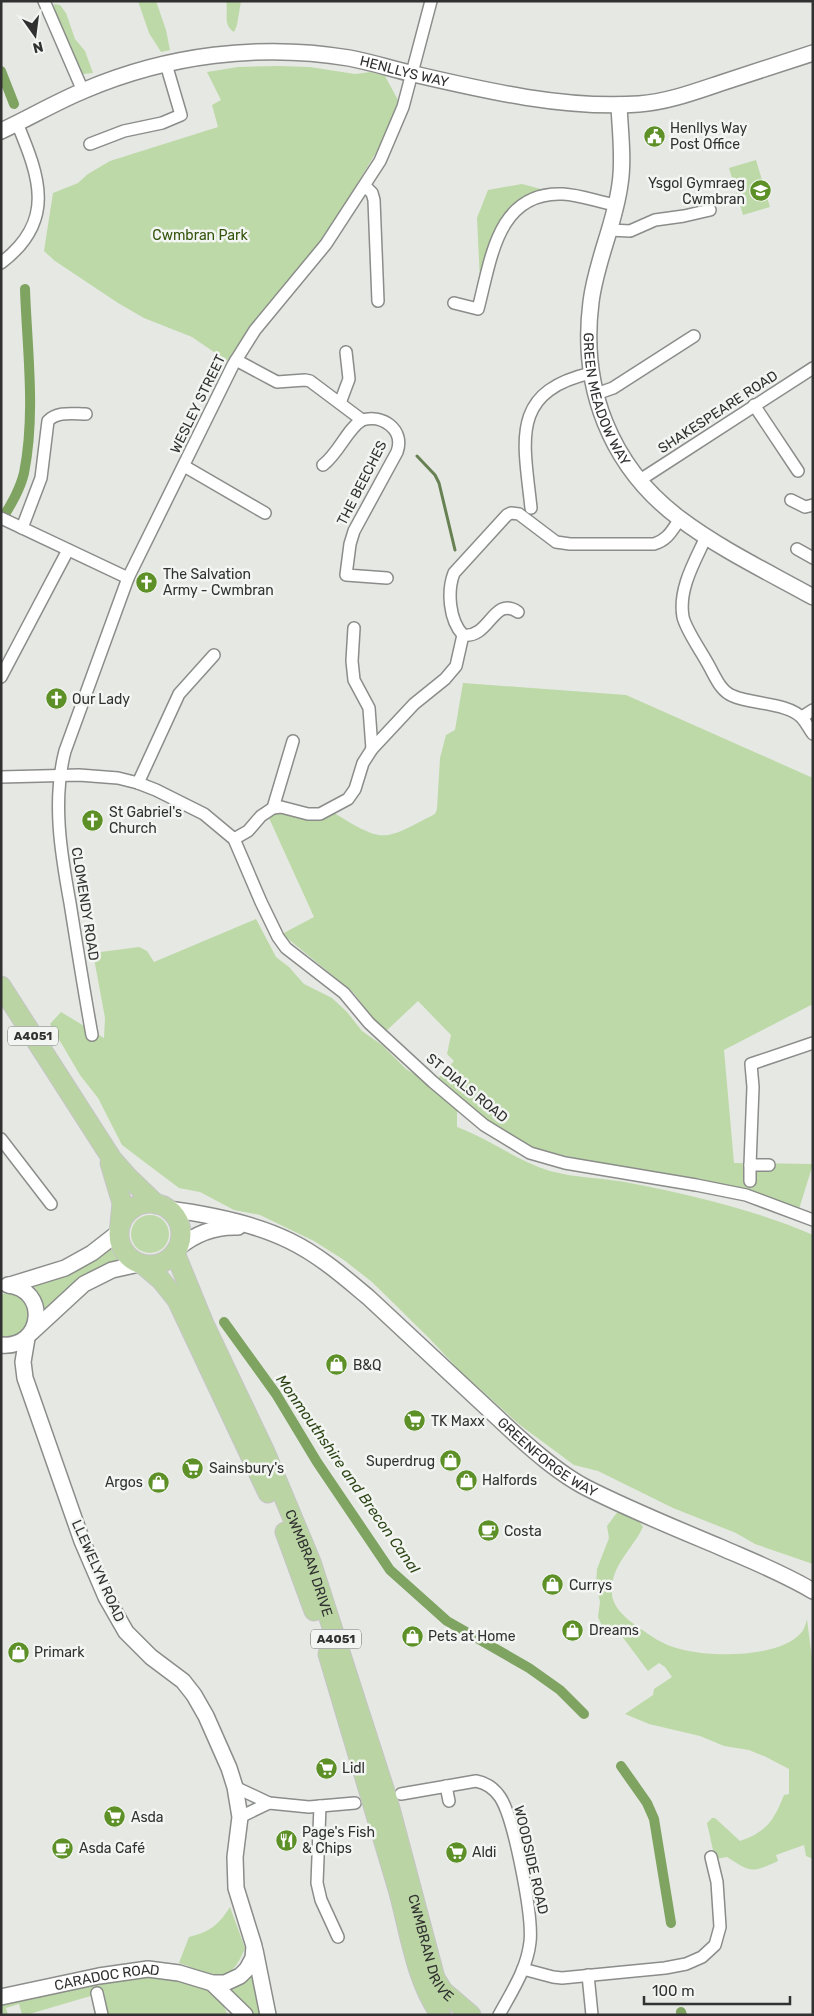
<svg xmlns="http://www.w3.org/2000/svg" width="814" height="2016" viewBox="0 0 814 2016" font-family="Rubik,sans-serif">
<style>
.green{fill:#bdd9a7}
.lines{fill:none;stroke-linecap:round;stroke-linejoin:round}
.stream{stroke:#678152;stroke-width:3}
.canal{stroke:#7fa361;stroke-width:10}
.minor-casing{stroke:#8b8d8a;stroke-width:14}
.tertiary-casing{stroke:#8b8d8a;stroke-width:18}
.primary-casing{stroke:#c5c5c5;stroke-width:21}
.minor{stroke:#fff;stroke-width:11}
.tertiary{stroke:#fff;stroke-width:15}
.primary{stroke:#bad5a3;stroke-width:19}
.labels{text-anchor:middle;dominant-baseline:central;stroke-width:5;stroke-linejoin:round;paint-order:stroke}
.shield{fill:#f3f5f2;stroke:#6a6c6a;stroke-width:1}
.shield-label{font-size:12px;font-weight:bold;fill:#303130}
.street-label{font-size:14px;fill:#303130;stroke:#f3f5f2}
.poi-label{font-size:14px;fill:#303130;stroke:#f3f5f2;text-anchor:start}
.park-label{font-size:14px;fill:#33540d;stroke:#f3f5f2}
.water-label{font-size:15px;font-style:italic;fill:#2e4617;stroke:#f3f5f2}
</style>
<rect width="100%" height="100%" fill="#e6e8e4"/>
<g class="green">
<path d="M138,1h18l10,29 4,20 -9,2 -12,-19z"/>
<path d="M226,1h15l-4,24 -3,7c-12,-8 -5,-19 -8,-31z"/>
<path d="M54,4l6,1 6,8 9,26 10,12 8,22 -10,1 -28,-61z"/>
<path d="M279,66l31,1 45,7 16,-2 14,4 13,24 -12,36 -49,81 -37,51 -49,58 -24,35 -35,-24 -48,-19 -26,-15 -63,-42 -11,-10 9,-58 25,-10 10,-9 22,-13 108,-34 -6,-22 9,-5 -14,-28 31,-5z"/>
<path d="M756,160l14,47 -27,8 -14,-47z"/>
<path d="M522,184l26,7 -43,23 -15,29 -10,38 -3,-63 11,-28z"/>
<path d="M463,683l163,12 187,83v226l-89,46 10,113 79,1 -14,45 -66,-21 -141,-26 -68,-16 -22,-13 -67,-52 19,-20 -7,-7 4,-19 -33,-34 -34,32 -31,-41 -71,-58 32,-17 -45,-99 10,-6c19,4 37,11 55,1 51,31 49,28 101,1l2,-5 3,-51 6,-23 9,-5z"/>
<path d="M256,919l20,38 13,10 15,17 28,14 15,14 15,19 20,14 24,24 16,10 35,30v18c33,12 60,34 93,44 26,7 54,7 80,12 61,12 126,27 183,52v329l-58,-20 -19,-11 -63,-25 -75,-37 -24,-6 -54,-40 -30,-27 -31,-28 -30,-32 -57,-56 -28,-22 -30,-19 -54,-26 -26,-5 -34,-18 -21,-4 -57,-43 -24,-47 -18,-23 -30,-51 11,-12 43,26 1,-20 -12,-65 46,-6 8,4 7,11z"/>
<circle cx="150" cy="1234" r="19"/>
<path d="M113,1241l9,19 -40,19 -22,16 -16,15 -5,-16 -7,-11z"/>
<path d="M10,1293c30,10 21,50 -9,44v-43z"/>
<path d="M619,1510l17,7 7,10c-11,23 -34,40 -31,68 1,11 13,23 22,29 13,9 24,18 39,23 31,11 105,12 128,-14 3,-3 5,-10 6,-14l6,48v192l-7,-3 -2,-11 -28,10 2,6c-27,12 -26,12 -51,-4l-12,2 -8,-36 5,-5h3l25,23c27,-9 34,-21 44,-46l5,-1v-25l-23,-12 -17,-7 -25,-4 -24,-10 -51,-12 -24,-10 28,-19 1,-6 18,-12 -7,-10 -6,-4 -11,8 -33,-44 -10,6 -7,-16 2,-15 -4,-18 1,-15 12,-31 -2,-12z"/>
<path d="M230,1907l15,41c-16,41 -32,26 -66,15l10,-26c20,-5 29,-11 41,-30z"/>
<path d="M255,1971l10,44h-17l-22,-25 14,-5z"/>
<path d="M148,1976c20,1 61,8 73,25 3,4 4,9 7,14h-120l-4,-23 -78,23h-4l-3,-11 -13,4 2,7h-7v-11l130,-26z"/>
</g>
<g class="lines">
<path class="stream" d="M417,456l18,19 4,8 16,67"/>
<g class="canal">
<path d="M1,71l13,33"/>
<path d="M1,521c9,-15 19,-31 23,-48 12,-60 3,-124 1,-184"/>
<path d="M224,1322l52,72 41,68 73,108 57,51 82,47 31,22 24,24"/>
<path d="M621,1766l26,37 7,16 17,104"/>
<path d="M681,2012l1,3"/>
</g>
<defs>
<g id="minor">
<path d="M44,1l39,90"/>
<path d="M90,144l34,-13 38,-8 19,-8 -15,-51"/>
<path d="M365,186l7,7 2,7 4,101"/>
<path d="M610,230l20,1 25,-11 29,-4 26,-6"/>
<path d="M1,263c55,-42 39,-85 16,-140"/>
<path d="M454,303l24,6c13,-49 19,-118 85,-115 18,1 35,8 53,11"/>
<path d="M236,360l41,22 28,-2 5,1 52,39c-15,9 -23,33 -39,45"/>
<path d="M596,394l17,-6 81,-52"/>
<path d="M340,403l9,-24 -3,-27"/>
<path d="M754,405l44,66"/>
<path d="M362,420c21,-6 43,10 35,32l-43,79 -4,13 -4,31 41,3"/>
<path d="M184,466l81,47"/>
<path d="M640,480l173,-112"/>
<path d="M791,500l14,7 8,-2"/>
<path d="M531,508c-7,-67 -22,-116 60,-135"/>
<path d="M1,518l127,60"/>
<path d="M22,528l19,-50 7,-57c9,-10 25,-7 38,-7"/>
<path d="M706,537c-11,24 -28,52 -23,80 3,13 18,34 25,47 7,12 12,27 25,32 18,8 56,7 69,22 4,4 7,11 11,16"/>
<path d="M797,549l16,9"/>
<path d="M354,628l-2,33 2,19 15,28 3,41"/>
<path d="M463,635c27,4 30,-40 55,-23"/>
<path d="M1,677l67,-127"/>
<path d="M802,717l11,-7"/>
<path d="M1,777l78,-2 39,3 20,5 18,7 48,24 30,25 27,63 17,35 8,11 58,45 25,30 64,59 51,43 46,28 35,10 131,22 50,10 67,25"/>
<path d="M138,783l41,-89 35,-39"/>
<path d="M273,808l20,-67"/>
<path d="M234,839l14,-8 13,-15 12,-8 8,-1 27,7h12l28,-15 7,-10 8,-26 9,-14 42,-45 31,-25 11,-13 7,-31c-14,-15 -16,-44 -9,-62l53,-58 4,-2 8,1 37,28 14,2h84c14,-4 18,-14 26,-25"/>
<path d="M92,1035c-8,-44 -15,-88 -22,-132 -9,-49 -18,-102 -5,-152l63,-173 105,-213 22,-35 71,-86 54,-83 23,-54 28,-106"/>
<path d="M1,1139l50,65"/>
<path d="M769,1165h-19l3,-78 -2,-23 62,-21"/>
<path d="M750,1181v-16"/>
<path d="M446,1786l3,15"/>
<path d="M235,1787l34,16 40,4 46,-4"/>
<path d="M401,1794l75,-13c11,2 18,7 24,16 14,21 33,119 30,145 -3,27 -18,49 -31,73"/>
<path d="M320,1806l-3,77 4,17 17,37"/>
<path d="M240,1817l29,-14"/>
<path d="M523,1969l30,8 9,1 103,-10 21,-4 16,-7 13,-12 5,-18 -3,-45 -6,-25"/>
<path d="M588,1975l4,40"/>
<path d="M97,1993l5,22"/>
</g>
<g id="tertiary">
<path id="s1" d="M619,105c1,26 5,54 1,79 -5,40 -24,77 -29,118 -11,85 19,164 88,216 41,31 89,54 134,79"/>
<path id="s2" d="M1,131c28,-13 55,-29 84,-41 82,-35 175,-47 264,-32 22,4 43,11 65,16 73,17 150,35 225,30 28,-2 55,-12 82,-21 30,-10 61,-20 92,-30"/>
<path id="s3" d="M168,1209c38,5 88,15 122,32 29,14 54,36 78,56l147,137c21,19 44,39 70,53 43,22 90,41 135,60 32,14 63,26 93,44"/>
<path d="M178,1248c18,-15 37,-22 60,-21"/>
<path d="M10,1285l55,-17 27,-15 27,-21"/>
<path d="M32,1332l52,-48 28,-14 27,-6"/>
<path d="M1,1345c43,4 48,-56 7,-60"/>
<path d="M255,1950l13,65"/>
<path d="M212,1983l33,32"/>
<path id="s4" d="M1,1997l98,-21 49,-7 31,4 33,10h13l15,-7 7,-7 6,-11 1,-12 -18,-58 -1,-31 5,-40 -5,-30 -6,-19 -23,-52 -12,-21 -11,-14 -32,-24 -25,-25 -20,-35 -24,-56 -57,-163 -2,-16 4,-24"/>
</g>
<g id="primary">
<path d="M1,986l111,173 15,17 29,28"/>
<path d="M110,1163l12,40 -2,21"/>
<circle cx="150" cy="1234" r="31"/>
<path id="s5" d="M175,1253l29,71 61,128 46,110 77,239 47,177 8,13 28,24"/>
<path d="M142,1264l19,16 16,20 91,193"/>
<path d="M285,1532l29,79"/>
<path d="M328,1654c23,79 47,157 70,235 11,39 18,94 43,126"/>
</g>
</defs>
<use href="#minor" class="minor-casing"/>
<use href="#tertiary" class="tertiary-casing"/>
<use href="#primary" class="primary-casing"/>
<use href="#minor" class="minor"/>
<use href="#tertiary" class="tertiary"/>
<use href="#primary" class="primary"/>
</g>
<defs>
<symbol id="civic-disc" viewBox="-11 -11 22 22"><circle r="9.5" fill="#5e9028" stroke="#f3f5f2"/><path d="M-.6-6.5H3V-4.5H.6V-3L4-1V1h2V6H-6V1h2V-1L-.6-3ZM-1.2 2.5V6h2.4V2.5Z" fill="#fff"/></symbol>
<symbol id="school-disc" viewBox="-11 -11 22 22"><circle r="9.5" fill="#5e9028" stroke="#f3f5f2"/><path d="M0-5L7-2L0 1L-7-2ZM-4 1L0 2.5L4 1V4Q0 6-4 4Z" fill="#fff"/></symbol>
<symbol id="church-disc" viewBox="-11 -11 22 22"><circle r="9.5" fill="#5e9028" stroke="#f3f5f2"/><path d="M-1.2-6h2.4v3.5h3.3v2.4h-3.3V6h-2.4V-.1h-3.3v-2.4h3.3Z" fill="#fff"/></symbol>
<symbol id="shop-disc" viewBox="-11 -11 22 22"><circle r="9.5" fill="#5e9028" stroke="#f3f5f2"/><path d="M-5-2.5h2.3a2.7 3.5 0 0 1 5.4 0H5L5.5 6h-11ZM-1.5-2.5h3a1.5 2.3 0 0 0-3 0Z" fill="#fff"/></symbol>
<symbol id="supermarket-disc" viewBox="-11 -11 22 22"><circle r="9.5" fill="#5e9028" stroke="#f3f5f2"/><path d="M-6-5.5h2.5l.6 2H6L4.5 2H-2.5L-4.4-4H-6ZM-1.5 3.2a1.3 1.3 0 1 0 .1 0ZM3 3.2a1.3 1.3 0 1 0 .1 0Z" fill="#fff"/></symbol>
<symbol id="cafe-disc" viewBox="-11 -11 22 22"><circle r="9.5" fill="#5e9028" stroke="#f3f5f2"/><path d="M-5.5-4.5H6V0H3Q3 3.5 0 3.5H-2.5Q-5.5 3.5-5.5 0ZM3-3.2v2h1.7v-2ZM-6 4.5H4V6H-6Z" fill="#fff"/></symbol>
<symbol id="restaurant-disc" viewBox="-11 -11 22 22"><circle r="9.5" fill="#5e9028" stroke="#f3f5f2"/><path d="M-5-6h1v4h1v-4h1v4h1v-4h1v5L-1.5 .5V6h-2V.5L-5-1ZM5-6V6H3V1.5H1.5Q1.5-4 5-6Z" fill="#fff"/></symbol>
</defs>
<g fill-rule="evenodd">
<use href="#civic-disc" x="642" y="124" width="25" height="25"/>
<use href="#school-disc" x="748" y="178" width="25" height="25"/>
<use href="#church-disc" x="134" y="570" width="25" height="25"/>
<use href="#church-disc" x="44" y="686" width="25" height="25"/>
<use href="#church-disc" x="80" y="808" width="25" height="25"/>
<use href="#shop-disc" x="324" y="1352" width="25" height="25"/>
<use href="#supermarket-disc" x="402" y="1408" width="25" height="25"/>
<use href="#shop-disc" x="438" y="1448" width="25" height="25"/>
<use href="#supermarket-disc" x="180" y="1456" width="25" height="25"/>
<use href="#shop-disc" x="454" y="1468" width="25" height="25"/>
<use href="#shop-disc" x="146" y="1470" width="25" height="25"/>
<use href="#cafe-disc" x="476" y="1518" width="25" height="25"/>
<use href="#shop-disc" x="540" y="1572" width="25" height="25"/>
<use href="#shop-disc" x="560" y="1618" width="25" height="25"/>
<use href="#shop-disc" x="400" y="1624" width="25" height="25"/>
<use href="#shop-disc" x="6" y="1640" width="25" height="25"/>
<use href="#supermarket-disc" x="314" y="1756" width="25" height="25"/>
<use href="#supermarket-disc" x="102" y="1804" width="25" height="25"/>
<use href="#restaurant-disc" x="274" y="1828" width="25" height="25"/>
<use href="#cafe-disc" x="50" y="1836" width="25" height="25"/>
<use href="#supermarket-disc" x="444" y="1840" width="25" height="25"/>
</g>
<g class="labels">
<g class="shield">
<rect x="8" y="1026.5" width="50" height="19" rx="4"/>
<rect x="311" y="1629.5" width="50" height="19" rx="4"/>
</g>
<g class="shield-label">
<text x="33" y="1036">A4051</text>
<text x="336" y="1639">A4051</text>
</g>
<g class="street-label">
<text stroke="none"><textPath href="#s2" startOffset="420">HENLLYS WAY</textPath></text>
<text stroke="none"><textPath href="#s1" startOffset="301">GREEN MEADOW WAY</textPath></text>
<text transform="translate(198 404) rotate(-64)">WESLEY STREET</text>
<text transform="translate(718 412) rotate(-33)">SHAKESPEARE ROAD</text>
<text transform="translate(362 483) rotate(-63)">THE BEECHES</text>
<text transform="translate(85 904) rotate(81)">CLOMENDY ROAD</text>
<text transform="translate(467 1088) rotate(39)">ST DIALS ROAD</text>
<text stroke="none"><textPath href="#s3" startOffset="464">GREENFORGE WAY</textPath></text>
<text stroke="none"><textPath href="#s5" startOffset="338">CWMBRAN DRIVE</textPath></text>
<text transform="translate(98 1571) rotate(66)">LLEWELYN ROAD</text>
<text transform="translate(531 1860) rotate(77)">WOODSIDE ROAD</text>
<text stroke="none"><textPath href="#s5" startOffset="742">CWMBRAN DRIVE</textPath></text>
<text stroke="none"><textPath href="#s4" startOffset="108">CARADOC ROAD</textPath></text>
</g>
<g class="poi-label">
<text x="670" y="128">Henllys Way<tspan x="670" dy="16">Post Office</tspan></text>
<text x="745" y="183" text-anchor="end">Ysgol Gymraeg<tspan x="745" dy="16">Cwmbran</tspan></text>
<text x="163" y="574">The Salvation<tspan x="163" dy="16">Army - Cwmbran</tspan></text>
<text x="72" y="699">Our Lady</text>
<text x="109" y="812">St Gabriel's<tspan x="109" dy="16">Church</tspan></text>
<text x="353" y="1365">B&amp;Q</text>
<text x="431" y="1421">TK Maxx</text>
<text x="435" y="1461" text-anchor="end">Superdrug</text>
<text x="209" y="1468">Sainsbury's</text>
<text x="482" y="1480">Halfords</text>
<text x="143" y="1482" text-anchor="end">Argos</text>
<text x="504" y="1531">Costa</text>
<text x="569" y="1585">Currys</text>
<text x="589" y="1630">Dreams</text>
<text x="428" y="1636">Pets at Home</text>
<text x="34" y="1652">Primark</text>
<text x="342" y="1768">Lidl</text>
<text x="131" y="1817">Asda</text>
<text x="302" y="1832">Page's Fish<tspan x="302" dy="16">&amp; Chips</tspan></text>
<text x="79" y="1848">Asda Café</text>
<text x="472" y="1852">Aldi</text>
</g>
<g class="park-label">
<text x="200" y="235">Cwmbran Park</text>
</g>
<g class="water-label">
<text transform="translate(348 1474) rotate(55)">Monmouthshire and Brecon Canal</text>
</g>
</g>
<rect width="814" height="2016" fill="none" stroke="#303130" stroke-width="5"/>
<g transform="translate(35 35) rotate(166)" stroke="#f3f5f2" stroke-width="4" paint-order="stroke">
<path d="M0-4L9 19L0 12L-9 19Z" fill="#303130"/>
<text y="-8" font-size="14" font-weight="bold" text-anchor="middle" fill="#303130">N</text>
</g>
<path d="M644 1996v8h146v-8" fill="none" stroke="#303130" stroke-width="2.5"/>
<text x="652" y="1996" font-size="15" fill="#303130" stroke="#f3f5f2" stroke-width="4" paint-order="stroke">100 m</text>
</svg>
